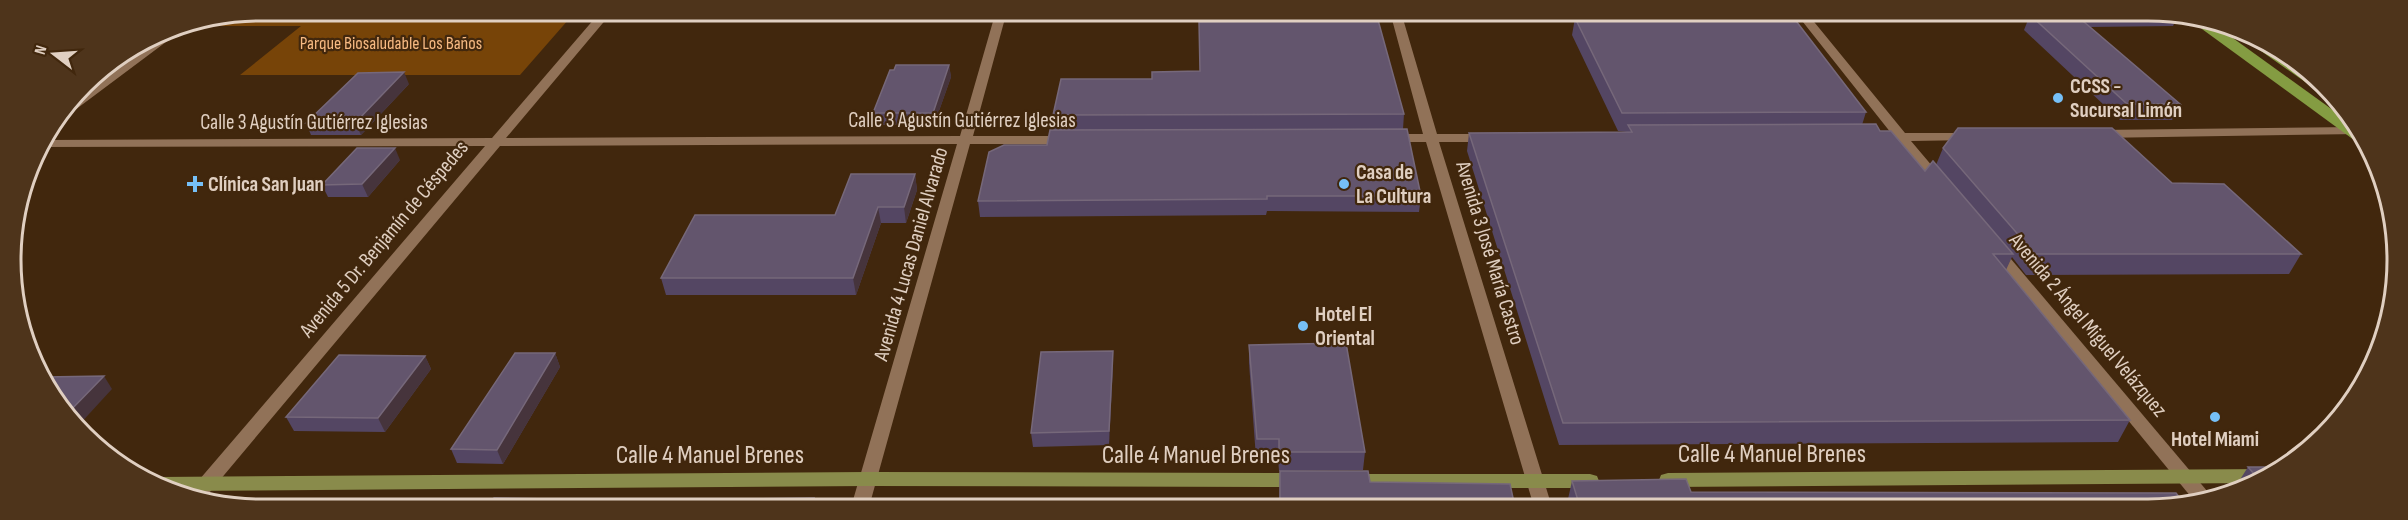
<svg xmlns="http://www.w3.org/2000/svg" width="2408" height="520" viewBox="0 0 2408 520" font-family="'Sofia Sans Condensed',sans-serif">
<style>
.green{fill:#774408}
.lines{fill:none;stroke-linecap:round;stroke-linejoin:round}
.minor{fill:#917258;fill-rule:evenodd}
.major{fill:#898b4b;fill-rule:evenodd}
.highway{fill:#849c42;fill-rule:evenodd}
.wall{fill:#544663}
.shaded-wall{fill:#46343c}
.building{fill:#63556d;stroke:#76687a;stroke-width:1.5}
.poi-dot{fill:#76c0f7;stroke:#41270d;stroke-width:2}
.labels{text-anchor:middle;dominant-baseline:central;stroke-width:4.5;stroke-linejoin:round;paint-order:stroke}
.far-park-label{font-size:18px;fill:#f6b982;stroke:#41270d}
.poi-label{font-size:21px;font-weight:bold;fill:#e0cfc1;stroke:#41270d;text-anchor:start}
.street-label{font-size:21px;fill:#e0cfc1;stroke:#41270d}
.near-street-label{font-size:26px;fill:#e0cfc1;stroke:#41270d}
.rim{fill:none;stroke:#e0cfc1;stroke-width:3}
</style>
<rect width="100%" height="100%" fill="#41270d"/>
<path class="green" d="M260,11h316l-56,64h-280l61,-49h-95l9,-6z"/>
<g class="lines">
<g class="minor">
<path d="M601,11h12l-107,127 454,-2 36,-125h11l-34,125h93l7,4 -7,4h-96l-101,363h-18l106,-363 -457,2 -296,353 -17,-5 298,-348 -447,1 6,-7 448,-2z"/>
<path d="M1390,12h11l36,122h52l7,4 -7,4h-50l113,365h-18l-108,-365h-36l-7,-4 7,-4h33z"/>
<path d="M1795,12h11l99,121h72l2,3 -7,4 -61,1 33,39 2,3 -2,3h-10l-36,-45 -27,-1 -2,-3 2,-3 20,-1z"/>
<path d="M190,24l-119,89h-7l12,-15 98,-70z"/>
<path d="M2355,127l4,7 -261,4 -7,-4 7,-4z"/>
<path d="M1995,245l5,1 213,252 -17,5 -206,-251 -2,-3z"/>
</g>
<g class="major">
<path d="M2269,469l7,2 -16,12 -592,4 -7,-2 -2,-5 2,-5 7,-2z"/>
<path d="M868,472l431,1 7,2 2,5 -2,5 -7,2 -431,-1 -690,5 -27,-10 8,-4z"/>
<path d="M1350,474h240l7,2 2,5 -2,5 -7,2h-240l-7,-2 -2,-5 2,-5z"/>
</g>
<g class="highway">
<path d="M2191,16l21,7 143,103 7,15 -8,-1 -163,-119z"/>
<path d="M2243,34l24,8 19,13 41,36h-9l-74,-52z"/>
</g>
</g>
<g class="wall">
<path d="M2040,13h139l-6,13 -84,1 91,77 -8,16h-52l-96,-90 6,-15h14z"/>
<path d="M1575,18l291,94 -4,13 18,6 45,40 11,-6 7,-17 229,35 129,71 -12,20 -263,1 -14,-18 -6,13 124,150 -12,22 -559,3 -92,-294 2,-18 158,-1 -9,-1 -46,-96z"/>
<path d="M949,65l2,12 -17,48h-59l-2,-12z"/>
<path d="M409,84l-48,51h-50l-5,-12z"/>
<path d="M1404,114l-1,15 18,67 -2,16 -152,-1 -1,4 -286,2 -2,-16 69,-56 7,-15 -1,-15z"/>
<path d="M400,160l-32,37h-40l-6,-12z"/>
<path d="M915,174l2,16 -11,33h-25l-25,72h-190l-5,-17 174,-63z"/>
<path d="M1249,345l116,107 -2,18 -84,1 -1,-13h-22l-7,-95z"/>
<path d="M555,353l5,14 -57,97 -46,-1 -6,-14z"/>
<path d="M425,356l6,13 -46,63 -91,-1 -8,-14z"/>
<path d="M1113,364l-4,81 -76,2 -2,-14z"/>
<path d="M2248,467h33l-23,17 -23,7 -1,-2z"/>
<path d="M1280,471l235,36h-236z"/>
<path d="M1572,481l119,11 489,15h-610l-2,-8z"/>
</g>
<g class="shaded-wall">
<path d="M949,65l2,12 -17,48 -1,-12z"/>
<path d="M404,72l5,12 -48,51 -6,-12z"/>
<path d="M395,148l5,12 -32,37 -6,-13z"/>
<path d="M915,174l2,16 -11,33 -2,-16z"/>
<path d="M878,207l3,16 -25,72 -3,-17z"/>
<path d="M1113,351v13l-4,81v-14z"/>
<path d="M555,353l5,14 -57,97 -6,-14z"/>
<path d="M425,356l6,13 -46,63 -7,-14z"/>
<path d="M104,376l8,13 -34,37 -12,-11z"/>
<path d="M814,498l2,9h-5z"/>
<path d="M612,500l2,7h-6z"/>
</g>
<g class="building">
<path d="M2030,15l47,1 103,88h-53z"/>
<path d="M1793,17l73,95 -244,1 -47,-95z"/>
<path d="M1378,20l26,94 -351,1 8,-36h91v-7l48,-1 -1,-49z"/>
<path d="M896,65h53l-16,48h-60l17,-43h4z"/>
<path d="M404,72l-49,51h-49l52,-50z"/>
<path d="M1876,124l4,7h11l34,40 8,-10 80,93h-20l137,166 -567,3 -94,-290 163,-1 -4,-7z"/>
<path d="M1958,128h154l60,55 52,1 77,70h-266l-92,-106z"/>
<path d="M1407,129l14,67h-154v3l-289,2 11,-49 15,-7h43l3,-15z"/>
<path d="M357,148h38l-33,36 -40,1z"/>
<path d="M851,174h64l-11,33h-26l-25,71h-192l34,-63h140z"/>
<path d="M1346,343l19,109h-86v-13h-22l-8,-94z"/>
<path d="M1113,351l-4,80 -78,2 10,-81z"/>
<path d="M515,353h40l-58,97 -46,-1z"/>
<path d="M339,355l86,1 -47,62 -92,-1z"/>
<path d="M104,376l-38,39 -4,-3 -17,-35z"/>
<path d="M2248,467h33l-20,15z"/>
<path d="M1280,471h88l2,11 140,2 5,23h-235z"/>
<path d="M1686,479l5,13 485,1 10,13 -6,1h-600l-8,-26z"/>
<path d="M494,498l118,2 -4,7h-118z"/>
<path d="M814,498l-3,9h-145l3,-7z"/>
<path d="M930,505l146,2h-156z"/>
</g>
<g class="poi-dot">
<circle cx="2058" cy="98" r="6"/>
<path d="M192 175h6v6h6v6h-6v6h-6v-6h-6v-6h6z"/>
<circle cx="1344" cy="184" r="6"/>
<circle cx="1303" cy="326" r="6"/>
<circle cx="2215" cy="417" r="6"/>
</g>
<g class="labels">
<g class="far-park-label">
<text x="391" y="43">Parque Biosaludable Los Baños</text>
</g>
<g class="poi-label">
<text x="2070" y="86">CCSS -<tspan x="2070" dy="24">Sucursal Limón</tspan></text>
<text x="1356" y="172">Casa de<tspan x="1356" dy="24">La Cultura</tspan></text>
<text x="208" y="184">Clínica San Juan</text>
<text x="1315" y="314">Hotel El<tspan x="1315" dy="24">Oriental</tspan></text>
<text x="2215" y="439" text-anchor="middle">Hotel Miami</text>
</g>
<g class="street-label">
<text x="962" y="120">Calle 3 Agustín Gutiérrez Iglesias</text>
<text x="314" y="122">Calle 3 Agustín Gutiérrez Iglesias</text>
<text transform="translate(384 239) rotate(-50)">Avenida 5 Dr. Benjamín de Céspedes</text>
<text transform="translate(1490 253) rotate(73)">Avenida 3 José María Castro</text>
<text transform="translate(911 254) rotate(-74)">Avenida 4 Lucas Daniel Alvarado</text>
<text transform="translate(2088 325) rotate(50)">Avenida 2 Ángel Miguel Velázquez</text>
</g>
<g class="near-street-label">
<text x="1772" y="454">Calle 4 Manuel Brenes</text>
<text x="710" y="455">Calle 4 Manuel Brenes</text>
<text x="1196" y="455">Calle 4 Manuel Brenes</text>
</g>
</g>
<path d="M0 0H2408V520H0ZM260 21H2148A239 239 0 0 1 2387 260V260A239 239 0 0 1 2148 499H260A239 239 0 0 1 21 260V260A239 239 0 0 1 260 21Z" fill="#4e341b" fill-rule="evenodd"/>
<path class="rim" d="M260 21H2148A239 239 0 0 1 2387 260V260A239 239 0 0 1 2148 499H260A239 239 0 0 1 21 260V260A239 239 0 0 1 260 21Z"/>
<g transform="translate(54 54) rotate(287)" stroke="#41270d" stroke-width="4.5" paint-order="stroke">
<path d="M0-4.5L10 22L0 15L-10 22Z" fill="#e0cfc1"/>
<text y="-9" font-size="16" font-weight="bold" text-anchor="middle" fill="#e0cfc1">N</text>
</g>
</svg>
